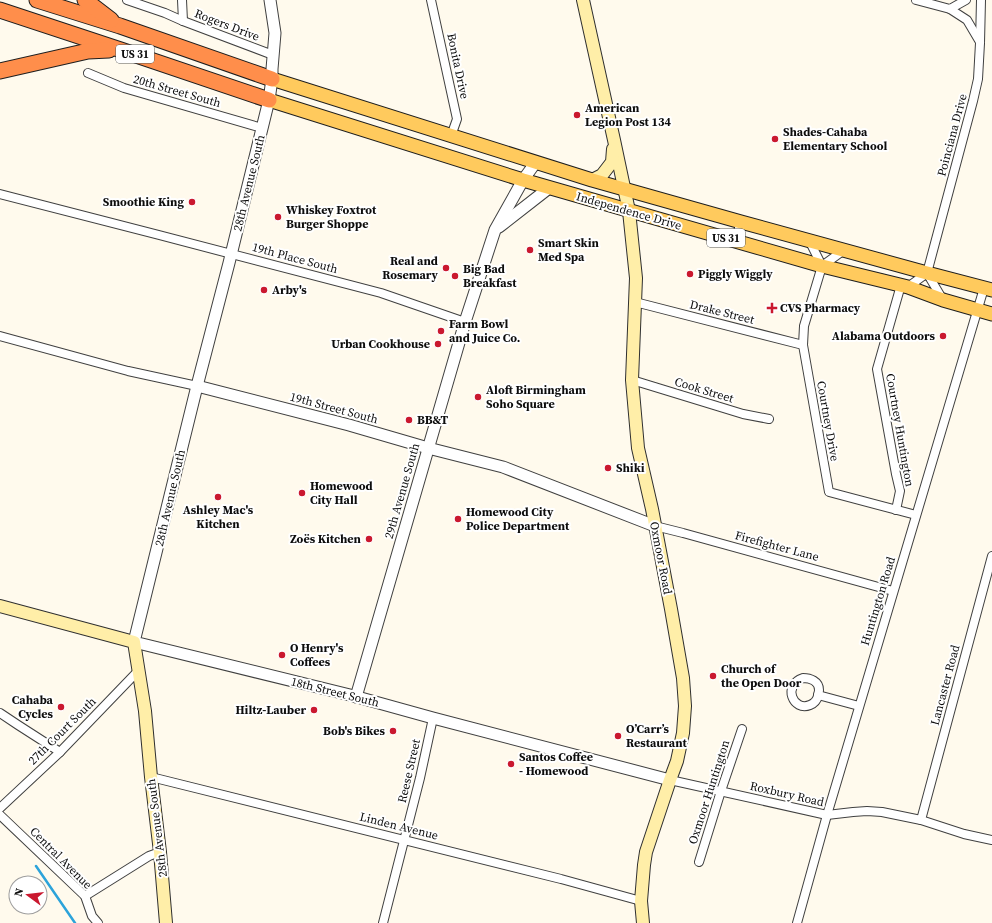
<svg xmlns="http://www.w3.org/2000/svg" width="992" height="923" viewBox="0 0 992 923" font-family="'Source Serif 4',serif">
<style>
.lines{fill:none;stroke-linecap:round;stroke-linejoin:round}
.stream{stroke:#2ca3da;stroke-width:2.5}
.minor-casing{stroke:#404040;stroke-width:10}
.tertiary-casing{stroke:#404040;stroke-width:13}
.secondary-casing{stroke:#2f2f2f;stroke-width:14}
.primary-casing{stroke:#1e1e1e;stroke-width:15}
.motorway-casing{stroke:#1e1e1e;stroke-width:17}
.minor{stroke:#fff;stroke-width:8}
.tertiary{stroke:#fff;stroke-width:11}
.secondary{stroke:#ffeea8;stroke-width:12}
.primary{stroke:#ffca5d;stroke-width:13}
.motorway{stroke:#ff8e4b;stroke-width:15}
.poi-dot{fill:#ca182f;stroke:#fff;stroke-width:1.5}
.labels{text-anchor:middle;dominant-baseline:central;stroke-width:4;stroke-linejoin:round;paint-order:stroke}
.shield{fill:#fff;stroke:#565656;stroke-width:1}
.shield-label{font-size:11px;font-weight:bold;fill:#0d0d0d}
.street-label{font-size:12px;fill:#0d0d0d;stroke:#fff}
.poi-label{font-size:12px;font-weight:bold;fill:#0d0d0d;stroke:#fff;text-anchor:start}
</style>
<rect width="100%" height="100%" fill="#fffaed"/>
<g class="lines">
<path class="stream" d="M36,866l39,57"/>
<defs>
<g id="minor">
<path d="M127,0l38,13 18,8 90,34"/>
<path d="M182,0l1,21"/>
<path d="M431,0l26,119 -6,17"/>
<path d="M916,0l34,9 16,-9"/>
<path d="M950,9l17,11 13,22"/>
<path d="M88,73l36,15 138,40"/>
<path d="M0,194l159,41 222,58 84,29"/>
<path d="M809,240l13,26"/>
<path d="M735,241l6,-19"/>
<path d="M844,250l-22,16 -18,60 -1,19 26,147 87,23"/>
<path d="M927,273l16,27"/>
<path d="M908,287l19,-14 46,-172 5,-22 2,-36 1,-43"/>
<path d="M635,302l168,43"/>
<path d="M0,336l128,35 69,15"/>
<path d="M632,380l111,34 26,5"/>
<path d="M896,510l4,-19 -4,-17 -19,-105 24,-84"/>
<path d="M655,526l28,7 210,58"/>
<path d="M803,678c7,0 16,3 16,12 0,2 -1,4 -1,6 -1,4 -3,7 -8,9 -17,7 -28,-20 -7,-27z"/>
<path d="M818,695l41,11"/>
<path d="M0,713l18,12 42,27"/>
<path d="M151,777l410,102 80,22"/>
<path d="M670,780l157,35 26,-3 14,-1 15,1 39,8 43,14 28,6"/>
<path d="M0,808l60,-56 79,-82"/>
<path d="M0,815l85,81 7,20 6,7"/>
<path d="M921,820l71,-264"/>
<path d="M699,862l22,-71 21,-62"/>
<path d="M85,896l64,-40 11,-4"/>
<path d="M383,923l37,-145 13,-60"/>
<path d="M797,923l30,-108 157,-527"/>
</g>
<g id="tertiary">
<path d="M270,0l5,33 -3,36v10l-3,21 -40,163 -32,123 -63,256 216,53 83,23 237,62"/>
<path d="M499,227l50,-39"/>
<path d="M197,386l152,39 79,23 75,19 152,59"/>
<path d="M356,697l109,-375 30,-92 28,-50 13,-18"/>
</g>
<g id="secondary">
<path d="M583,0l31,140 15,71 7,67 -4,102 6,68 14,61 19,100 12,69 2,28 -2,27 -6,28 -7,19 -24,72 -2,13 -3,36 2,22"/>
<path d="M592,180l10,-5 10,-13 1,-13"/>
<path d="M0,606l134,36 11,69 6,66 9,75 6,71"/>
</g>
<g id="primary">
<path d="M272,79l320,101 149,42 186,51 65,17"/>
<path d="M269,100l254,80 299,86 86,21 35,13 49,14"/>
</g>
<g id="motorway">
<path d="M37,0l83,26 152,53"/>
<path d="M85,0l26,20"/>
<path d="M0,10l121,40 148,50"/>
<path d="M0,71l88,-20 21,-1"/>
</g>
</defs>
<use href="#minor" class="minor-casing"/>
<use href="#tertiary" class="tertiary-casing"/>
<use href="#secondary" class="secondary-casing"/>
<use href="#primary" class="primary-casing"/>
<use href="#motorway" class="motorway-casing"/>
<use href="#minor" class="minor"/>
<use href="#tertiary" class="tertiary"/>
<use href="#secondary" class="secondary"/>
<use href="#primary" class="primary"/>
<use href="#motorway" class="motorway"/>
</g>
<g class="poi-dot">
<circle cx="577" cy="115" r="4"/>
<circle cx="775" cy="139" r="4"/>
<circle cx="192" cy="202" r="4"/>
<circle cx="278" cy="217" r="4"/>
<circle cx="530" cy="250" r="4"/>
<circle cx="446" cy="268" r="4"/>
<circle cx="690" cy="274" r="4"/>
<circle cx="455" cy="276" r="4"/>
<circle cx="264" cy="290" r="4"/>
<path d="M770 302h4v4h4v4h-4v4h-4v-4h-4v-4h4z"/>
<circle cx="441" cy="331" r="4"/>
<circle cx="943" cy="336" r="4"/>
<circle cx="438" cy="344" r="4"/>
<circle cx="478" cy="397" r="4"/>
<circle cx="409" cy="420" r="4"/>
<circle cx="608" cy="468" r="4"/>
<circle cx="302" cy="493" r="4"/>
<circle cx="218" cy="497" r="4"/>
<circle cx="458" cy="519" r="4"/>
<circle cx="369" cy="539" r="4"/>
<circle cx="282" cy="655" r="4"/>
<circle cx="713" cy="676" r="4"/>
<circle cx="61" cy="707" r="4"/>
<circle cx="314" cy="710" r="4"/>
<circle cx="393" cy="731" r="4"/>
<circle cx="618" cy="736" r="4"/>
<circle cx="511" cy="764" r="4"/>
</g>
<g class="labels">
<g class="shield">
<rect x="116" y="45" width="38" height="18" rx="3"/>
<rect x="707" y="229" width="38" height="18" rx="3"/>
</g>
<g class="shield-label">
<text x="135" y="54">US 31</text>
<text x="726" y="238">US 31</text>
</g>
<g class="street-label">
<text transform="translate(227 25) rotate(21)">Rogers Drive</text>
<text transform="translate(458 66) rotate(78)">Bonita Drive</text>
<text transform="translate(177 91) rotate(16)">20th Street South</text>
<text transform="translate(952 135) rotate(-75)">Poinciana Drive</text>
<text transform="translate(249 183) rotate(-76)">28th Avenue South</text>
<text transform="translate(629 211) rotate(16)">Independence Drive</text>
<text transform="translate(295 258) rotate(15)">19th Place South</text>
<text transform="translate(722 312) rotate(14)">Drake Street</text>
<text transform="translate(704 390) rotate(17)">Cook Street</text>
<text transform="translate(334 408) rotate(15)">19th Street South</text>
<text transform="translate(828 421) rotate(80)">Courtney Drive</text>
<text transform="translate(900 430) rotate(80)">Courtney Huntington</text>
<text transform="translate(402 491) rotate(-74)">29th Avenue South</text>
<text transform="translate(170 498) rotate(-77)">28th Avenue South</text>
<text transform="translate(777 546) rotate(15)">Firefighter Lane</text>
<text transform="translate(661 558) rotate(79)">Oxmoor Road</text>
<text transform="translate(878 601) rotate(-73)">Huntington Road</text>
<text transform="translate(945 685) rotate(-75)">Lancaster Road</text>
<text transform="translate(335 692) rotate(14)">18th Street South</text>
<text transform="translate(62 731) rotate(-45)">27th Court South</text>
<text transform="translate(409 771) rotate(-77)">Reese Street</text>
<text transform="translate(709 792) rotate(-72)">Oxmoor Huntington</text>
<text transform="translate(787 794) rotate(13)">Roxbury Road</text>
<text transform="translate(399 826) rotate(14)">Linden Avenue</text>
<text transform="translate(157 828) rotate(-97)">28th Avenue South</text>
<text transform="translate(61 858) rotate(45)">Central Avenue</text>
</g>
<g class="poi-label">
<text x="585" y="108">American<tspan x="585" dy="14">Legion Post 134</tspan></text>
<text x="783" y="132">Shades-Cahaba<tspan x="783" dy="14">Elementary School</tspan></text>
<text x="184" y="202" text-anchor="end">Smoothie King</text>
<text x="286" y="210">Whiskey Foxtrot<tspan x="286" dy="14">Burger Shoppe</tspan></text>
<text x="538" y="243">Smart Skin<tspan x="538" dy="14">Med Spa</tspan></text>
<text x="438" y="261" text-anchor="end">Real and<tspan x="438" dy="14">Rosemary</tspan></text>
<text x="463" y="269">Big Bad<tspan x="463" dy="14">Breakfast</tspan></text>
<text x="698" y="274">Piggly Wiggly</text>
<text x="272" y="290">Arby's</text>
<text x="780" y="308">CVS Pharmacy</text>
<text x="449" y="324">Farm Bowl<tspan x="449" dy="14">and Juice Co.</tspan></text>
<text x="935" y="336" text-anchor="end">Alabama Outdoors</text>
<text x="430" y="344" text-anchor="end">Urban Cookhouse</text>
<text x="486" y="390">Aloft Birmingham<tspan x="486" dy="14">Soho Square</tspan></text>
<text x="417" y="420">BB&amp;T</text>
<text x="616" y="468">Shiki</text>
<text x="310" y="486">Homewood<tspan x="310" dy="14">City Hall</tspan></text>
<text x="218" y="510" text-anchor="middle">Ashley Mac's<tspan x="218" dy="14">Kitchen</tspan></text>
<text x="466" y="512">Homewood City<tspan x="466" dy="14">Police Department</tspan></text>
<text x="361" y="539" text-anchor="end">Zoës Kitchen</text>
<text x="290" y="648">O Henry's<tspan x="290" dy="14">Coffees</tspan></text>
<text x="721" y="669">Church of<tspan x="721" dy="14">the Open Door</tspan></text>
<text x="53" y="700" text-anchor="end">Cahaba<tspan x="53" dy="14">Cycles</tspan></text>
<text x="306" y="710" text-anchor="end">Hiltz-Lauber</text>
<text x="626" y="729">O’Carr’s<tspan x="626" dy="14">Restaurant</tspan></text>
<text x="385" y="731" text-anchor="end">Bob's Bikes</text>
<text x="519" y="757">Santos Coffee<tspan x="519" dy="14">- Homewood</tspan></text>
</g>
</g>
<g transform="translate(28 895) rotate(285)"><circle r="19" fill="#ffffff" stroke="#9e9e9e"/>
<path d="M0-3L7 15L0 10L-7 15Z" fill="#ca182f"/>
<text y="-6" font-size="11" font-weight="bold" text-anchor="middle" fill="#0d0d0d">N</text>
</g>
</svg>
